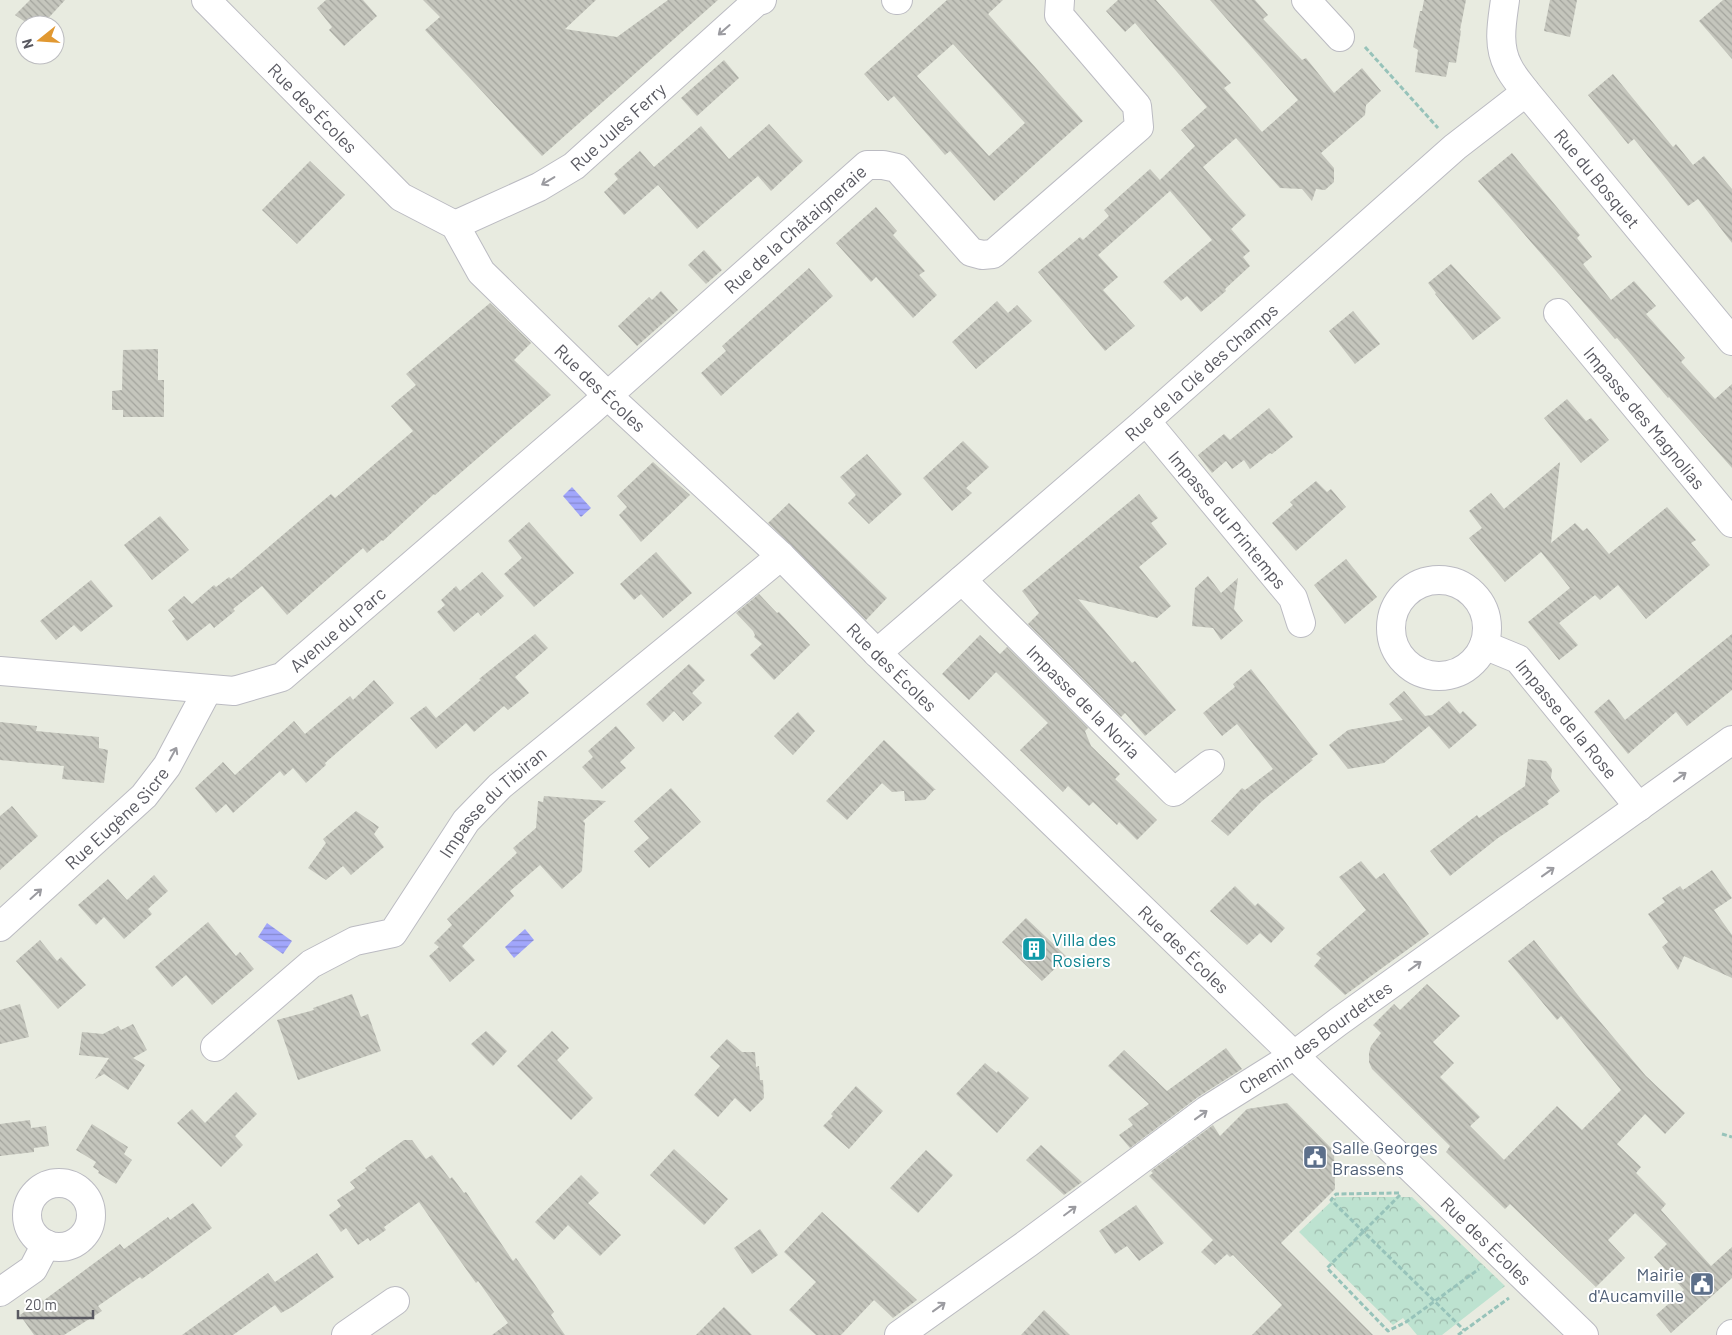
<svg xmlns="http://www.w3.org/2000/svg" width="1732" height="1335" viewBox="0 0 1732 1335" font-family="Barlow,sans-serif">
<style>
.forest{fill:url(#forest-crowns)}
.water{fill:url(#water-rules)}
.building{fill:url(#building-back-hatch);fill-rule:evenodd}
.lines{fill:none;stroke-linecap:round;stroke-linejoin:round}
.minor-casing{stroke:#bbbbc2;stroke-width:30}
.path{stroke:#97c3ba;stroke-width:3;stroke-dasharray:5 2.5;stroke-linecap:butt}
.minor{stroke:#fff;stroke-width:28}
.oneway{stroke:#9b9ba0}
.labels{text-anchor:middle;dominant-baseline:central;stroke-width:4;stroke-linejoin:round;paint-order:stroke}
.street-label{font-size:18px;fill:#595961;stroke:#fff}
.culture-label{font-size:18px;fill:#0d838f;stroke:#fff;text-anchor:start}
.service-label{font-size:18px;fill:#4e5e75;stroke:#fff;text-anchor:start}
</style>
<defs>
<pattern id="forest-crowns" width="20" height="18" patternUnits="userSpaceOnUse" patternTransform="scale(1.25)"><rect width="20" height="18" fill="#bde2d0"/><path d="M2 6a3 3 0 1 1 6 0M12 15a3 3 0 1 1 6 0" fill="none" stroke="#9dbaac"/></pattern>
<pattern id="water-rules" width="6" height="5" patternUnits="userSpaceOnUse" patternTransform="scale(1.25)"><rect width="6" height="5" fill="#a1a6fb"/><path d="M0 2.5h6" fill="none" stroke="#868acf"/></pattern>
<pattern id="building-back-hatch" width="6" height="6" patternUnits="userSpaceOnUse" patternTransform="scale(1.25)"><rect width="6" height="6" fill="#c5c6bd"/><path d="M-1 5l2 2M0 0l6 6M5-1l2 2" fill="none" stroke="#a3a49d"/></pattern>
</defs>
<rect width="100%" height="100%" fill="#e8ebe0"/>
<path class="forest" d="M1336,1197h76l93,89 -63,49h-25l-14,-17 -10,7 -94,-93z"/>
<g class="water">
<path d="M572,487l19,21 -10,9 -18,-21z"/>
<path d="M267,923l25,18 -9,13 -25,-17z"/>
<path d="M525,929l9,11 -20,18 -9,-11z"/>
</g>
<g class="building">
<path d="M30,0h35l-23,25h-12l-15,-10z"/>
<path d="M326,0h37l14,16 -33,30 -15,-16 3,-3 -15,-19z"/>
<path d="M423,0h173l-31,29 52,8 51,-37h50l-176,156 -117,-126 15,-13z"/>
<path d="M947,0h56l-15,14 95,107 -89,80 -44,-50 -5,4 -51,-59 -6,5 -24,-27zM953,44l72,79 -36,33 -72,-80z"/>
<path d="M1118,0h38l75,83 -7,5 38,44 36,-32 -88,-100h45l13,15 -5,4 39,41 4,-2 28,35 28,-25 19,23 -15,14 -1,10 -44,38 13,15v14l-9,8 -9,-1 -4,12 -10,-12 -22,-1 -44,-50 -33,29 43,48 -15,14 19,22 -7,6 7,9 -25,23 1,2 -25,21 -14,-16 -6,5 -18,-19 49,-42 -42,-49 -72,64 20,22 -15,13 32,36 -30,25 -67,-79 42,-35 3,3 26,-24 -5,-6 46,-41 17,19 -7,-8 35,-34 -14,-16 26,-23 -72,-84 -10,9 -19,-21z"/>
<path d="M1424,0h42l-6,30 1,1 -5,32 -7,-1 -3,15 -31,-5 3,-22 -5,-3 7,-36h2z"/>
<path d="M1550,0h27l-7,37 -26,-6z"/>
<path d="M1723,0h9v59l-33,-38z"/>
<path d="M724,60l15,18 -42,38 -16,-18z"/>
<path d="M1613,74l60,73 3,-3 17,21 11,-9 28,33v54l-34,-44 -10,7 -54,-67 -6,5 -40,-49z"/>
<path d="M769,124l34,37 -32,30 -13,-15 -61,53 -39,-44 -34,30 -20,-23 14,-13 -4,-5 26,-23 14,16 47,-41 28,33z"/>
<path d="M1512,153l68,82 -3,3 15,19 -9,7 28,36 23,-19 22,25 -10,8 39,44 -4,4 34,37 17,-15v84l-63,-71 -1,1 -51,-60 -2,1 -137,-158z"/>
<path d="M310,161l35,34 -48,49 -35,-34z"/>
<path d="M876,207l21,24 -4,4 32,36 -6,4 18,20 -24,23 -37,-41 -5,5 -35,-39z"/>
<path d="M704,250l18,20 -16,14 -18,-19z"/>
<path d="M1451,264l50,54 -28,22 -38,-46 1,-1 -8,-10z"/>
<path d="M809,268l24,28 -112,100 -20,-23 25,-22 -4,-5z"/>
<path d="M661,291l17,19 -41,36 -19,-20 31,-29 3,3z"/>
<path d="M997,301l11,12 9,-8 15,16 -56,48 -24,-27z"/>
<path d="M490,303l41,40 -17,17 37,35 -116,100 -1,-1 -51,47 -1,-1 -15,13 -4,-5 -76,67 -25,-29 -29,23 2,2 -21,17 -4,-5 -23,18 -15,-20 3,-2 -7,-9 16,-14 8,8 22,-19 2,2 13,-10 2,2 100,-85 4,4 78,-67 -22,-25 25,-21 -10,-11z"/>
<path d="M1353,311l27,33 -25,20 -26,-33z"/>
<path d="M158,349v31h6v37h-41v-7h-11v-19l10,-1 1,-40z"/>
<path d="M1567,399l19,22 5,-3 18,22 -28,23 -37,-45z"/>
<path d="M1269,408l24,29 -21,17 -2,-1 -20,16 -6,-9 -12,9 -6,-8 -14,12 -14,-18 26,-21 6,6z"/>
<path d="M963,441l26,26 -23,21 6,5 -20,18 -29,-33z"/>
<path d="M867,454l35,40 -33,30 -21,-21 8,-8 -16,-18z"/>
<path d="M653,462l37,33 -49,47 -22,-27 8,-8 -10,-11z"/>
<path d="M1560,462l-9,81 24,-20 8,8 4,-3 22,26 58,-47 29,33 -5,3 19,22 -64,54 -28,-34 -18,15 -5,-5 -36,28 19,22 -19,15 -31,-38 42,-34 -29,-36 -36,30 -36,-44 13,-10 -13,-17 22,-18 13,16z"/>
<path d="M1316,481l11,11 4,-3 15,18 -50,44 -24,-28 21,-18 -3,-3z"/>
<path d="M1139,494l19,24 -7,5 16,21 -28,23 32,39 -14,12 -79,-19 54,64 3,-2 41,49 -31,26 -20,-23 -4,4 -93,-93 11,-11 -17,-22z"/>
<path d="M789,503l98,95 -21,22 -98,-97z"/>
<path d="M160,516l29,34 -37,30 -28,-35z"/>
<path d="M529,522l45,51 -40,34 -30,-33 18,-16 -14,-17z"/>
<path d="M656,552l36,41 -29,25 -22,-24 -7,6 -14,-16z"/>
<path d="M1346,559l31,38 -32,27 -31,-39z"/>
<path d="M482,572l22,24 -23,20 -3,-4 -24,20 -17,-20 8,-7 -4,-5 15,-14 4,5z"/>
<path d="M1208,576l13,17 17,-15 -4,31 9,12 -22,19 -8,-12 -21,-2 3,-38z"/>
<path d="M91,580l22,26 -32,26 -7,-7 -18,15 -16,-19z"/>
<path d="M759,594l18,19 2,-1 31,33 -36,35 -24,-25 12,-11 -8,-7 1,-2 -2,-4 -17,-18z"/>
<path d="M535,634l13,14 -33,29 14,16 -21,17 -4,-4 -30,26 -8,-9 -30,26 -26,-31 16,-12 10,12 45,-38 -2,-1z"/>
<path d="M1732,634v56l-45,36 -11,-14 -48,42 -34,-42 15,-13 16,21z"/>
<path d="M980,635l20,19 7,-7 81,81 -3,3 6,15 29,28 -5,5 42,41 -20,20 -18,-18 -2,3 -24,-23 -4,4 -21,-20 -5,6 -43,-42 28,-27 -52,-51 -27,28 -27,-26z"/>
<path d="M689,664l16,16 -13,13 10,10 -19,18 -9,-10 -11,11 -17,-18z"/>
<path d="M1251,669l67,85 -7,5 2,1 -52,42 -33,34 -17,-15 31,-33 3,2 28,-21 -36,-45 -15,12 -19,-23 32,-26 -2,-3z"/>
<path d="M374,680l20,23 -69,60 1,2 -20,18 -13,-15 -9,8 -4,-5 -47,42 -7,-9 -10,9 -21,-25 28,-26 12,13 59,-54 11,13 45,-38 3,4z"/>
<path d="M1404,691l21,25 7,-1 17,-14 11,13 3,-3 14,14 -28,24 -20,-23 -45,37 -36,6 -19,-24 19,-15 55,-10 -14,-16z"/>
<path d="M798,712l17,19 -22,24 -19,-19z"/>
<path d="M0,722l37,4 -1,5 63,6v11l9,2 -4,33 -42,-4 2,-13 -64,-6z"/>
<path d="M616,726l19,22 -15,14 6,6 -24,21 -20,-22 11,-10 -5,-6z"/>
<path d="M884,740l52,50h-2l-9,10 -20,1 -1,-10 -12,1 -10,-9 -35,37 -21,-19z"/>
<path d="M1528,759l18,2 6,8 -1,9 9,13 -13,10 2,3 -51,34 -48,38 -20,-25 47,-36 2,3 46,-32z"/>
<path d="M671,788l30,34 -52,46 -15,-17 15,-13 -15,-17z"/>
<path d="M544,796l62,5 -23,20 2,2 -3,48 -20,18 -22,-24 -30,26 4,5 -52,50 13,14 -25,22 -21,-26 10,-9 -5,-4 18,-18 -5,-6 70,-66 -4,-5 23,-20 2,-27 5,1z"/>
<path d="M12,806l26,30 -38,34v-54z"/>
<path d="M356,811l23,16 -5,7 10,13 -33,28 -8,-9 -17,14 -18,-12 18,-25 -3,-4z"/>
<path d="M1361,861l15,18 8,-6 45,61 -84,61 -31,-29 7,-8 -5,-4 50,-44 -27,-33z"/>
<path d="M1712,870l20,28 -18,12 18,25v43l-48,-22 -6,14 -16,-23 6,-5 -20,-28 17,-12 -3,-4 18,-12 3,4z"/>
<path d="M154,875l14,16 -20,18 4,5 -28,25 -20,-22 -8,8 -18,-20 30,-26 19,21z"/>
<path d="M1235,886l20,20 3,-3 27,25 -14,15 -11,-10 -13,12 -37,-34z"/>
<path d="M1026,918l41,39 -25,24 -40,-39z"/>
<path d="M208,922l28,34 4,-4 14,17 -42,36 -26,-30 -14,12 -17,-20z"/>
<path d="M40,940l17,21 4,-4 25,28 -28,24 -42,-48z"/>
<path d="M1534,940l47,59 65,77 39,37 -20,21 -20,-20 -28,30 24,23 -5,6 30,31 -5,6 50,56 21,-19v31l-61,55 -15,-18 28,-25 -30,-33 13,-13 -32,-31 -27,27 17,18 -29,29 -86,-83 -5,5 -59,-57 4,-6 -78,-77 -3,-7v-9l2,-7 10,-13 -8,-8 21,-21 6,6 27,-26 33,32 -27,26 21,21 -14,14 40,40 -10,9 34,34 53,-54 25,24 39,-40 -60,-74 -4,4 -49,-59z"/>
<path d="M352,994l9,23 7,-3 13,37 -83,29 -21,-60 37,-10 -1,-2z"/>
<path d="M20,1004l9,33 -29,7v-34z"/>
<path d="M133,1024l14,26 -14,8 12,7 -17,25 -24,-16 -9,5 14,-21 -30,-3 3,-23 21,2 15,-8 3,4z"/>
<path d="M486,1031l21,20 -14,15 -22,-22z"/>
<path d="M552,1031l17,17 -12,12 36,38 -22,22 -54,-54z"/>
<path d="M727,1039l15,13h13l1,15 3,-1 1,14h3l1,18 -14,14 -15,-14 -17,19 -24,-22 26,-29 -10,-9z"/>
<path d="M1226,1048l16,21 -44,28 -68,51 -11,-13 14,-10 -5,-6 21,-15 -41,-38 16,-16 43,41z"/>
<path d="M985,1063l12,10 1,-2 31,27 -32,35 -41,-39z"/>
<path d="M856,1086l27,25 -34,38 -26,-23 10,-10 -2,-2z"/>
<path d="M236,1092l21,22 -22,22 8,9 -22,22 -44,-44 15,-14 13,14z"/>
<path d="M1287,1103l47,48 1,38 -54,54 92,92h-121l30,-30 -49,-50 -3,2 -3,-3 -12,11 -14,-13 12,-12 -64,-64 4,-3 -2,-2 62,-46 7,11 27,-27z"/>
<path d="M30,1120l1,8 15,-2 3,20 -15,2v4l-34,4v-32z"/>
<path d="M92,1124l36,23 -4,7 8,6 -16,24 -18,-11 1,-2 -6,-4 3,-5 -20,-12z"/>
<path d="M404,1140h8l14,19 6,-4 18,24 2,-2 12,16 2,-1 47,69 3,-3 8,11 30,43 -3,3 14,20h-73l16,-12 -30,-42 -2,2 -20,-28 -37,-53 -35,25 2,3 -16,11 -2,-3 -10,7 -12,-17 -5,4 -12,-17 12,-9 -4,-6 18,-12 -5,-6 17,-12 -2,-2z"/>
<path d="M1041,1145l41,37 -18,13 -38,-35z"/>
<path d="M674,1149l54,50 -24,26 -54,-50z"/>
<path d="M926,1150l27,25 -35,38 -28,-25z"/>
<path d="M581,1175l18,18 -11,10 33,32 -21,21 -32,-31 -14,15 -19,-18z"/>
<path d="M193,1203l19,25 -70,51 -2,-2 -42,29 4,5 -38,24h-30l-14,-20 22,-16 1,2 77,-57 4,5 44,-32 2,3z"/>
<path d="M1136,1205l28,38 -25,18 -12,-15 -12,8 -16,-23z"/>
<path d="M822,1212l39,36 56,52 -24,18 -19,-18 -33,35h-25l-27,-25 27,-28 -32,-30z"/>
<path d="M760,1229l18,26 -26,19 -18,-26z"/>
<path d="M317,1253l17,24 -42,30 -11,6 -6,-8 -42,30h-51l86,-62 7,9z"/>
<path d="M724,1307l28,28h-56z"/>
<path d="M1044,1310l26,25h-49z"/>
</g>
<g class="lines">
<defs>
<g id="minor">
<path id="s1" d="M206,0l195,197 54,28 26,47 126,123 174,161 96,97 707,682"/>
<path d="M896,0h2"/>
<path d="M1306,0l34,37"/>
<path id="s2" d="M1505,0c-3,22 -8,45 3,66 4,9 12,18 18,26l206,249"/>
<path id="s3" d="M455,225l84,-38 35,-21 182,-164 6,-2"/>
<path id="s4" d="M1558,313l174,210"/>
<path id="s5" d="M1146,421l147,177 8,25"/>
<path id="s6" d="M962,580l212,212 36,-28"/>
<circle cx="1439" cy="628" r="48"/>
<path id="s7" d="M1484,645l34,14 121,148"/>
<path id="s8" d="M877,653l269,-232 309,-274 71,-55"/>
<path id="s9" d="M0,671l234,20 48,-14 306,-264 279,-248h16l14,3 74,84 11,3 11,-1 146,-127 -2,-21 -78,-91 1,-15"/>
<path id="s10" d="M0,927l144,-131 23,-30 41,-77"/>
<path id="s11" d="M215,1047l96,-83 44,-23 38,-8 73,-112 34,-35 281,-230"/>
<circle cx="59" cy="1215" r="32"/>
<path d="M0,1292l33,-23 13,-25"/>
<path d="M346,1335l49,-34"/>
<path id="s12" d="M899,1335l129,-92 179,-133 86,-54 45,-34 394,-282"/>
<path d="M1731,1335l1,-1"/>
</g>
</defs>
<use href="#minor" class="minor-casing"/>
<g class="path">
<path d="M1365,47l73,81"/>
<path d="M1722,1134l10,3"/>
<path d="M1335,1172h43"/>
<path d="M1399,1193l-63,1 -5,6 133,130"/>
<path d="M1400,1195l-73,73 61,63 18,-9 73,-53"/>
<path d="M1458,1335l51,-37"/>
</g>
<use href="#minor" class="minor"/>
</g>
<defs><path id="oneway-shaft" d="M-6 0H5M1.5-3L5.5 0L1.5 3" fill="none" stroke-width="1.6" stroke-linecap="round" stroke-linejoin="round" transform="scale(1.25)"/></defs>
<g class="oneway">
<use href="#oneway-shaft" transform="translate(724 30) rotate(139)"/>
<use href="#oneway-shaft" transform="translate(548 181) rotate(149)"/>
<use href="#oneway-shaft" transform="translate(173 754) rotate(-61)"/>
<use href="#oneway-shaft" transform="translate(1680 777) rotate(-36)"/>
<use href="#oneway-shaft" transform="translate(1548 872) rotate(-36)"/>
<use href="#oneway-shaft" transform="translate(36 894) rotate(-42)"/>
<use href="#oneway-shaft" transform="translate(1415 966) rotate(-36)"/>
<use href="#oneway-shaft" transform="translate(1201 1115) rotate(-36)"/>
<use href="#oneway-shaft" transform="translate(1070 1211) rotate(-37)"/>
<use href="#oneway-shaft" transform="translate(939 1307) rotate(-36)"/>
</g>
<defs>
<symbol id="building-square" viewBox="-11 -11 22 22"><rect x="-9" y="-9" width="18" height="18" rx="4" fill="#0f9aa8" stroke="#fff"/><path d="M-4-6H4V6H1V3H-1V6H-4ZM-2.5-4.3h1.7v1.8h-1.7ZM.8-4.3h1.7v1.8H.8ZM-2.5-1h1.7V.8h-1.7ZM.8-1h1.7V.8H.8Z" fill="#fff"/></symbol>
<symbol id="civic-square" viewBox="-11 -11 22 22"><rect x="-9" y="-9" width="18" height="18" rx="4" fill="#5c6f8a" stroke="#fff"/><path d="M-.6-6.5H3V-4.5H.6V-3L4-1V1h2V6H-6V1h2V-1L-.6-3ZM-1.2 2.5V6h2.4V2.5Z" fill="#fff"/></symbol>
</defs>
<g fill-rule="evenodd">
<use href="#building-square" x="1020" y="935" width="28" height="28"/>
<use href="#civic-square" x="1301" y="1143" width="28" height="28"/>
<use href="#civic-square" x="1688" y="1270" width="28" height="28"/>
</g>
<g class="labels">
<g class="street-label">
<text stroke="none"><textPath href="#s1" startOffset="152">Rue des Écoles</textPath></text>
<text stroke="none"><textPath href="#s3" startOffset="192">Rue Jules Ferry</textPath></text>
<text stroke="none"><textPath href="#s2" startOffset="211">Rue du Bosquet</textPath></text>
<text stroke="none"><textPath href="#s9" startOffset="966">Rue de la Châtaigneraie</textPath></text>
<text stroke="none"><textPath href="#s8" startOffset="429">Rue de la Clé des Champs</textPath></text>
<text stroke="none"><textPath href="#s1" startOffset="558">Rue des Écoles</textPath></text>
<text stroke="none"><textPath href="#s4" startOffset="136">Impasse des Magnolias</textPath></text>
<text stroke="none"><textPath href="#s5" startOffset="128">Impasse du Printemps</textPath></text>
<text stroke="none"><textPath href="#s9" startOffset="358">Avenue du Parc</textPath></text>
<text stroke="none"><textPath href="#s1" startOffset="962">Rue des Écoles</textPath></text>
<text stroke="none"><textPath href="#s6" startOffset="172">Impasse de la Noria</textPath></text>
<text stroke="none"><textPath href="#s7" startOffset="114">Impasse de la Rose</textPath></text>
<text stroke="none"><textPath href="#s11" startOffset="381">Impasse du Tibiran</textPath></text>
<text stroke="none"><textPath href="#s10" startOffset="160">Rue Eugène Sicre</textPath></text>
<text stroke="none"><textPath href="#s1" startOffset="1368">Rue des Écoles</textPath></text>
<text stroke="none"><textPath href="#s12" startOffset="512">Chemin des Bourdettes</textPath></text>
<text stroke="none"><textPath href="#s1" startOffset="1788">Rue des Écoles</textPath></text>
</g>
<g class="culture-label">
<text x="1052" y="939">Villa des<tspan x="1052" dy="21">Rosiers</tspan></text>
</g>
<g class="service-label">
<text x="1332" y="1147">Salle Georges<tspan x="1332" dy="21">Brassens</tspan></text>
<text x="1684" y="1274" text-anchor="end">Mairie<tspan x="1684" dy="21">d'Aucamville</tspan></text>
</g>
</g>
<g transform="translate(40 40) rotate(253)"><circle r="24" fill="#ffffff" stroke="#bdbdc0"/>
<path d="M0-4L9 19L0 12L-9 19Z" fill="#e19831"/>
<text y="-8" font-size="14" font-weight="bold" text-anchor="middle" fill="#595961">N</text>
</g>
<path d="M18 1310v8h75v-8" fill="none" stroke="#595961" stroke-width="2.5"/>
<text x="25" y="1310" font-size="15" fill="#595961" stroke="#ffffff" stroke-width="4" paint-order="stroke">20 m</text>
</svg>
